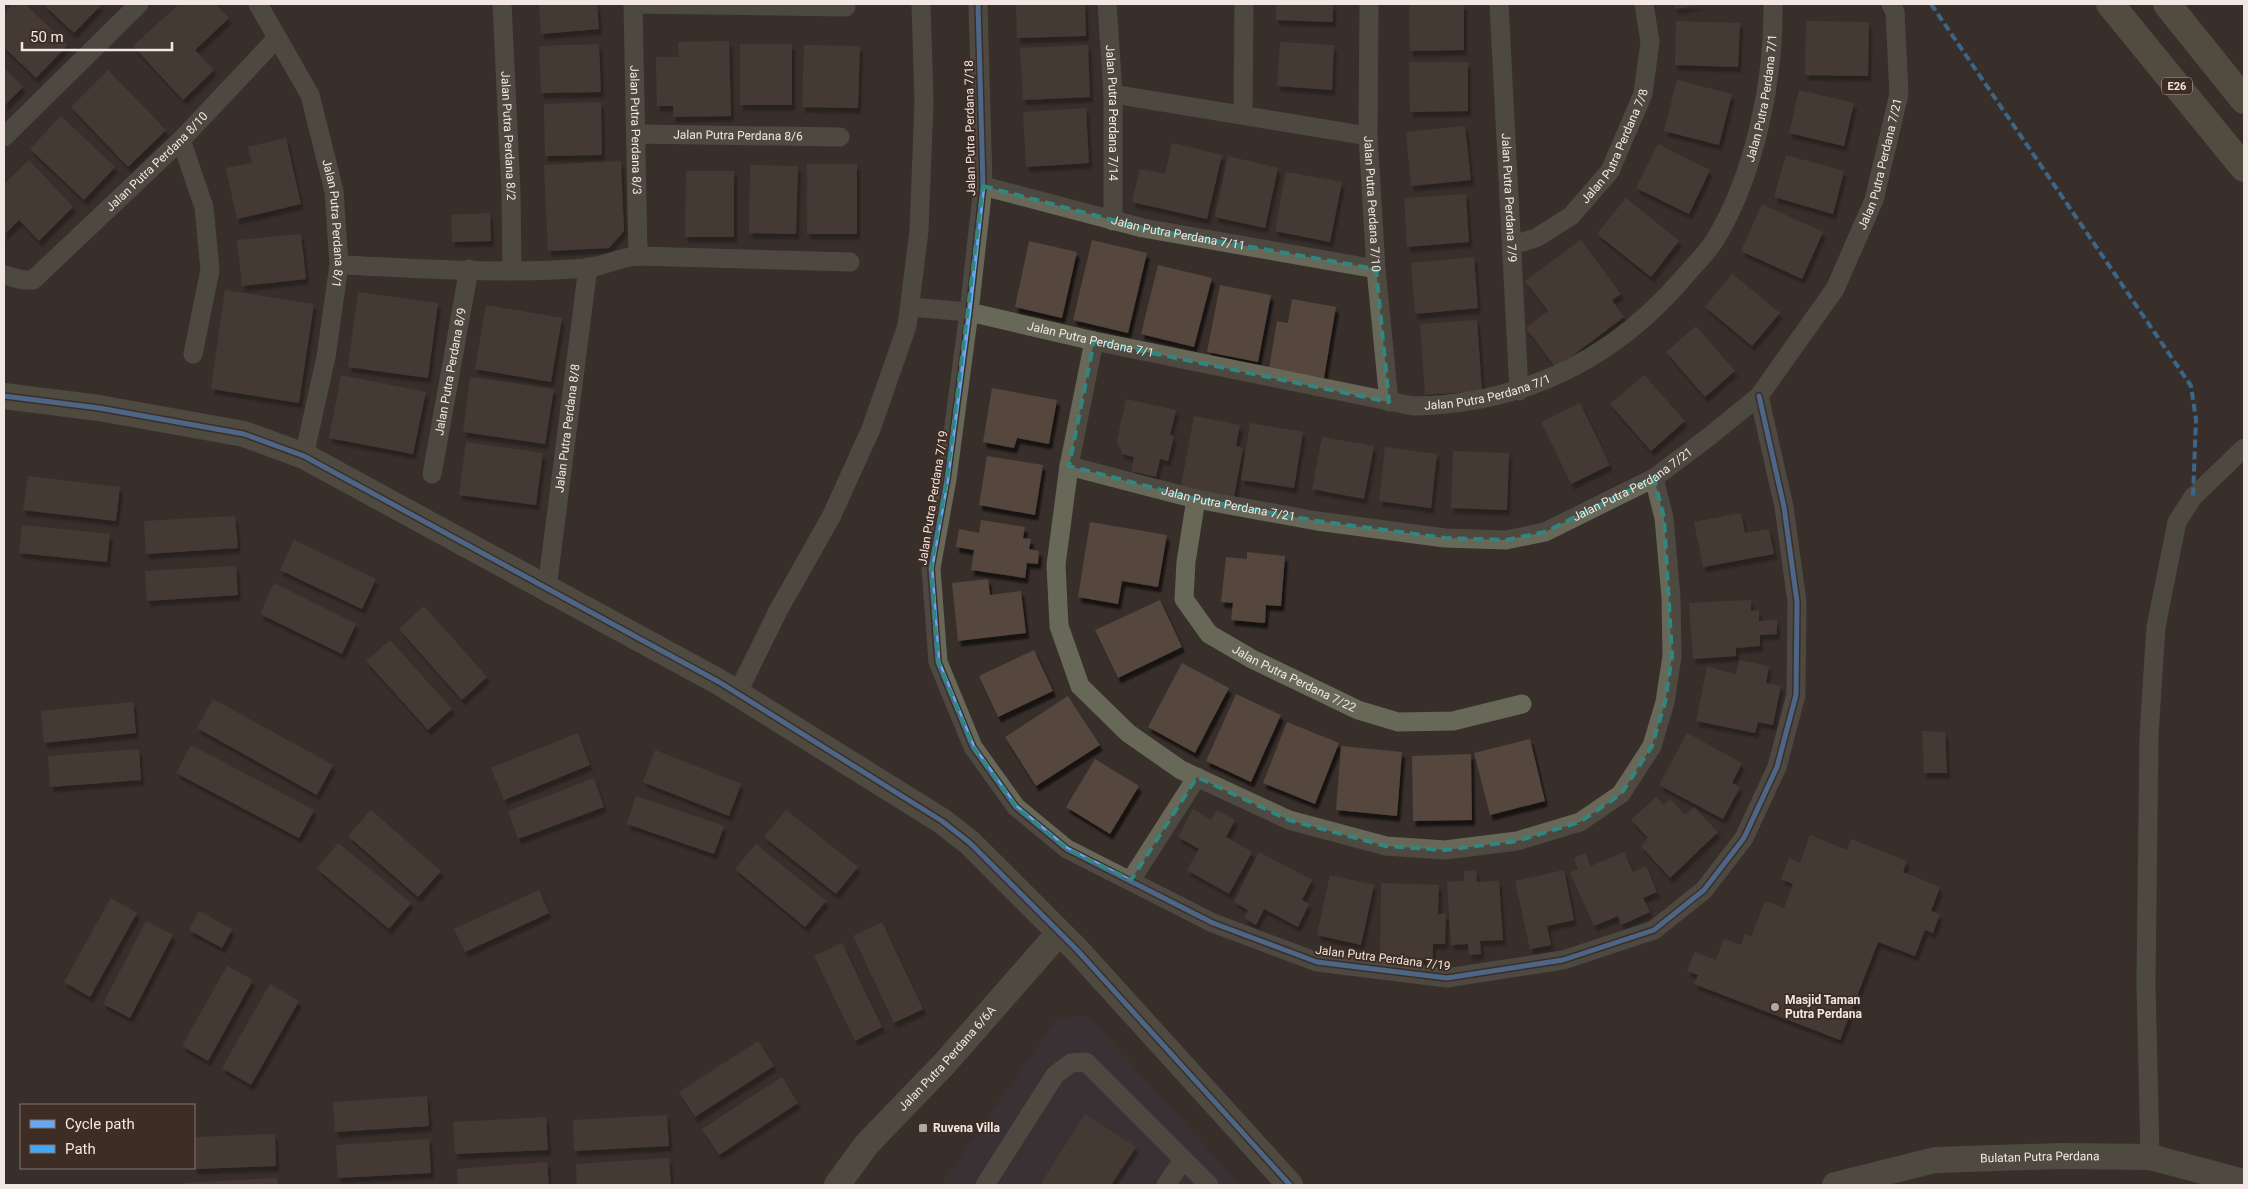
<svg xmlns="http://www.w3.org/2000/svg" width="2248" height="1189" viewBox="0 0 2248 1189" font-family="Roboto,sans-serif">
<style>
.commercial{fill:#3d3441}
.building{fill:#54463e;filter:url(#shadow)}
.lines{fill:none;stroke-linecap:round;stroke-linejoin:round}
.street{stroke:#686859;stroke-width:19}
.secondary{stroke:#6b6a59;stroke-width:26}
.highway{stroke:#6f6d5a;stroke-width:28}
.quiet{stroke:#3fa9f5;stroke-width:4;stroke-dasharray:8 4;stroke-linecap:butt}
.cycleway-casing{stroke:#3e2d25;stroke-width:8}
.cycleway{stroke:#66a8f1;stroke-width:5}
.marked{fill:none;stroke:#31877f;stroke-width:4;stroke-dasharray:10 6;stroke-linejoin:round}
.poi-dot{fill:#b1a7a2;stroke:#3e2d25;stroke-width:2}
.labels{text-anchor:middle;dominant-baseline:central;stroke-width:4;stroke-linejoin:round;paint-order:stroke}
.shield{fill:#3e2d25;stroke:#bcafa9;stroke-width:1}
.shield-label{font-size:11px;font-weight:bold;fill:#f2e7e2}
.street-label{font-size:12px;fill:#f2e7e2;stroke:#3e2d25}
.poi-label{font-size:12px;font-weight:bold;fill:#f2e7e2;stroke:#3e2d25;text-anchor:start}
</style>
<defs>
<filter id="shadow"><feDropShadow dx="3" dy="5.5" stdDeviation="1" flood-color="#0009"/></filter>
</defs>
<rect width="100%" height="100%" fill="#382f2b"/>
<path class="commercial" d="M1087,1015l153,170h-299l116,-166z"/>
<g class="building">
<path d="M13,4h12l43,41 -32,33 -32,-31v-33z"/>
<path d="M43,4h59l-28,29z"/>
<path d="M179,4h36l14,14 -34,32 19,20 -31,30 -50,-54z"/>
<path d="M539,4h58l2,25 -58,5z"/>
<path d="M1016,4h69l1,32 -69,2z"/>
<path d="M1276,4h57v18l-57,-2z"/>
<path d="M1409,4h55v46l-54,1z"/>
<path d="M1674,4h25v1l-24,4z"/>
<path d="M1676,21l64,2 -2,44 -63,-2z"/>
<path d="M1806,21l63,1 -1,54 -63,-1z"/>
<path d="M729,41l2,75 -58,1v-11h-16l-1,-49h23l-1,-15z"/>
<path d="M1280,42l54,3 -2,45 -55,-4z"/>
<path d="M599,44l2,48 -60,1 -2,-47z"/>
<rect x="740" y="44" width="52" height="61"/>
<path d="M804,45l56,1 -2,62 -56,-1z"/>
<path d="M1088,45l2,52 -67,3 -3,-52z"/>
<path d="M1409,62h59v49l-58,1z"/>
<path d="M4,68l19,19 -19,19z"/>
<path d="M108,70l58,60 -38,37 -57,-60z"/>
<path d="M1677,80l55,14 -13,51 -55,-14z"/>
<path d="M1799,90l55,13 -10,43 -55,-13z"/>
<path d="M601,102l1,53 -57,1 -1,-52z"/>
<path d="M1086,108l3,55 -63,4 -3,-55z"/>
<path d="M61,116l54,51 -31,33 -54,-51z"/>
<path d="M1465,126l6,54 -60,6 -5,-54z"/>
<path d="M286,138l15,66 -64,15 -11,-51 26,-5 -4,-16z"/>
<path d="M1172,143l50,12 -15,64 -75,-17 8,-33 25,5z"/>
<path d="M1658,144l52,26 -21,44 -53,-26z"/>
<path d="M1786,155l58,16 -11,43 -59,-17z"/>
<path d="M1228,156l50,12 -13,60 -50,-11z"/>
<path d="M29,160l44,47 -34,34 -20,-21 -15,15v-51z"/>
<path d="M621,161l3,70 -15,17 -61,3 -4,-86z"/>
<rect x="807" y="164" width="50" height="70"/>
<path d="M750,165l48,1 -2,68 -47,-1z"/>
<path d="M686,171h48v66h-49z"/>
<path d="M1286,172l56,10 -12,60 -55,-11z"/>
<path d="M1466,194l3,48 -62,5 -3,-49z"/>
<path d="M1626,198l53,43 -28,36 -54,-43z"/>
<path d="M1762,204l61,28 -21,47 -61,-28z"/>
<path d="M490,213l1,28 -39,1 -1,-27z"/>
<path d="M301,234l5,45 -64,7 -5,-46z"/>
<path d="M1092,240l55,13 -19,80 -55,-13z"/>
<path d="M1581,240l40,54 -9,6 12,17 -68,51 -30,-40 22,-17 -23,-30z"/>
<path d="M1029,241l48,11 -15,66 -47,-11z"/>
<path d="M1474,257l4,51 -63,6 -4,-51z"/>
<path d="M1158,265l54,13 -18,69 -53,-13z"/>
<path d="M1732,274l48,39 -28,33 -47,-39z"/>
<path d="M1220,285l51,10 -13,67 -51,-10z"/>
<path d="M225,290l89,14 -15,99 -88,-14z"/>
<path d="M358,292l80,11 -10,75 -80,-11z"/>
<path d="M1292,299l44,8 -12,71 -55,-9 8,-48 11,2z"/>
<path d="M486,305l76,13 -11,64 -76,-13z"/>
<path d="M1477,320l5,71 -57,4 -5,-71z"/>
<path d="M1696,326l39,45 -30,26 -39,-45z"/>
<path d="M341,375l85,17 -13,62 -84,-16z"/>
<path d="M1644,375l41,46 -34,30 -41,-47z"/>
<path d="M470,377l84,12 -9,55 -82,-12z"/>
<path d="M992,388l65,12 -8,44 -32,-6 -3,10 -31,-6z"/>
<path d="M1126,399l50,11 -6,25 4,1 -6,25 -8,-2 -4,18 -25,-6 3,-14 -12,-3 -5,-13z"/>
<path d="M1580,403l30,62 -39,19 -30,-62z"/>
<path d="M1194,416l46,9 -4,21 7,2 -9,49 -53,-10z"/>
<path d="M1250,423l53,9 -9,56 -53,-8z"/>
<path d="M1322,437l52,9 -10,53 -52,-10z"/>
<path d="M466,442l77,11 -7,52 -77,-10z"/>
<path d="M1385,447l52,7 -6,54 -52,-7z"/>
<path d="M1453,451l56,2 -2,57 -56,-2z"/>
<path d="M987,456l56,9 -8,50 -56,-10z"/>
<path d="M28,476l92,11 -4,34 -93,-11z"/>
<path d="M1741,513l4,20 24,-4 5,25 -71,13 -9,-45z"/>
<path d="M235,516l3,32 -92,6 -2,-33z"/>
<path d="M981,520l44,7 -2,11 8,1 -2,10 10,2 -1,13 -11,-1 -2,15 -54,-8 3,-20 -18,-3 3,-18 20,4z"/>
<path d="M1090,522l77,13 -9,52 -36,-6 -4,23 -40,-7z"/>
<path d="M22,525l88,9 -3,28 -88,-9z"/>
<path d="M294,540l82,39 -14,30 -82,-39z"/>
<path d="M1247,552l38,4 -4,50 -15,-1 -1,18 -34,-3 2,-17 -12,-1 5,-45 21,2z"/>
<path d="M236,566l2,29 -91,6 -2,-30z"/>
<path d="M988,579l2,16 31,-4 5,42 -68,8 -6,-58z"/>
<path d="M274,583l82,41 -14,30 -82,-40z"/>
<path d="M1160,600l22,47 -64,31 -23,-48z"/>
<path d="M1751,600v11l8,-1v11l18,-1v14l-17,1v11l-24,2v8l-43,3 -4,-56z"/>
<path d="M424,606l63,71 -25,23 -63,-71z"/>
<path d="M390,640l62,69 -24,21 -62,-69z"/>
<path d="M1034,650l19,41 -55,26 -19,-41z"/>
<path d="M1739,660l30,6 -3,17 15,3 -8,39 -15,-3 -3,11 -59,-12 11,-54 29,7z"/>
<path d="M1182,663l47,25 -34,65 -47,-26z"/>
<path d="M1236,694l45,21 -30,67 -45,-21z"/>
<path d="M1068,696l32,49 -64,41 -31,-49z"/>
<path d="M213,699l120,66 -16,30 -120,-67z"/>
<path d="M133,702l3,31 -92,10 -3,-32z"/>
<path d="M1287,722l52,21 -24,61 -52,-21z"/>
<path d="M1922,731l23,1 2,41h-23z"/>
<path d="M578,733l12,32 -86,35 -13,-32z"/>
<path d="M1687,733l55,30 -10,20 8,4 -17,32 -64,-34z"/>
<path d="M1530,739l15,62 -55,14 -16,-62z"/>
<path d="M191,745l123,65 -15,28 -123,-65z"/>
<path d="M1341,746l61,6 -5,64 -61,-6z"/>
<path d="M139,749l2,31 -91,7 -2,-31z"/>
<path d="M655,750l86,34 -12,32 -86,-34z"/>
<path d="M1471,754l1,66 -59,1 -1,-65z"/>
<path d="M1095,759l44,27 -29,48 -44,-27z"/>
<path d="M594,778l10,29 -86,32 -10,-28z"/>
<path d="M636,796l88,30 -10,28 -87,-30z"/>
<path d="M1656,797l8,8 6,-6 15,16 9,-8 24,25 -48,46 -29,-32 7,-8 -17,-18z"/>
<path d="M1193,809l18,11 6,-10 18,10 -9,17 26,15 -23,42 -42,-24 12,-21 -21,-12z"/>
<path d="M371,810l70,61 -23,26 -70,-61z"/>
<path d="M786,810l72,57 -22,27 -72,-57z"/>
<path d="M1810,835l37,15 4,-11 56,22 -4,11 37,15 -9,24 9,3 -7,19 -8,-3 -10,26 -37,-14 -38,98 -146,-56 4,-9 -11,-4 8,-19 21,8 8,-21 17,6 4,-11 6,3 14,-36 19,7 9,-24 -12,-5 8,-21 11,5z"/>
<path d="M338,843l73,60 -22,26 -72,-60z"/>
<path d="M756,844l70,57 -21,26 -70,-58z"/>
<path d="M1259,852l53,28 -10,20 7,4 -11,23 -34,-18 -8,16 -12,-7 4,-8 -14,-8z"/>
<path d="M1624,852l9,20 13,-6 11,26 -14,6 7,14 -29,13 -3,-9 -24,10 -24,-53 8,-4 -4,-11 11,-5 6,13z"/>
<path d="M1476,870l1,12 22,-1 4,59 -23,1 1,13 -12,1 -1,-11 -17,1 -4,-63 17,-1v-10z"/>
<path d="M1564,870l10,50 -27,6 4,19 -21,4 -15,-68z"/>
<path d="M1330,875l44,10 -13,60 -44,-10z"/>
<path d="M1381,883l58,2 -1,29h8l-1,30h-12v15l-53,-1z"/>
<path d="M539,890l10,23 -84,39 -11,-23z"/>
<path d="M111,898l26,15 -47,84 -26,-15z"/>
<path d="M199,911l33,18 -10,19 -33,-18z"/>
<path d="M146,921l27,14 -43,83 -27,-14z"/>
<path d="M882,922l41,87 -29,14 -41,-87z"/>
<path d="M842,943l40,84 -27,14 -41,-85z"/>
<path d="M227,966l26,14 -45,81 -26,-15z"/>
<path d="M270,984l29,17 -48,84 -29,-17z"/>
<path d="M758,1041l16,25 -79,51 -16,-25z"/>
<path d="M782,1077l16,26 -79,52 -17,-26z"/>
<path d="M427,1096l2,30 -94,6 -2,-30z"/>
<path d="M1085,1114l51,33 -25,38h-71z"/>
<path d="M667,1115l2,31 -95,5 -1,-31z"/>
<path d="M546,1117l2,33 -93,4 -2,-32z"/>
<path d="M275,1134l1,32 -82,3v-32z"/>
<path d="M429,1139l2,34 -93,5 -2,-33z"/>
<path d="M669,1158l2,27h-94l-1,-21z"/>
<path d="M547,1162l2,23h-91l-1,-16z"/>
<path d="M277,1178l1,7h-93v-2z"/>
</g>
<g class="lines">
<g class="street">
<path id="s1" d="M258,4l52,91 24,96 5,74 -13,92 -22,99"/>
<path id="s2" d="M502,4l9,188 1,78"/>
<path id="s3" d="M633,4l5,252"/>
<path d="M633,4l213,3"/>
<path d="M978,4l5,182 -14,126 -22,167 -16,89 7,94 35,85 43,60 51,42 146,74 104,39 130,16 116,-18 91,-30 50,-40 40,-52 33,-71 19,-72 1,-93 -13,-95 -25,-111"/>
<path id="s4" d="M1107,4l6,90v127"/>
<path id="s5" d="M1369,4l-1,132 8,133 13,133"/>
<path id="s6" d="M1499,4l20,387"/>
<path d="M1113,94l255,42"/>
<path d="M1243,114l1,-110"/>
<path id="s7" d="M636,134l204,3"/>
<path d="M4,137l135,-133"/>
<path d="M181,140l23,67 6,63 -17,84"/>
<path id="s8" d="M983,186l160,42 233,41"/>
<path id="s9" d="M1512,245l24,-7 35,-22 39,-45 33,-77 7,-52 -6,-38"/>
<path d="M339,265c79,3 168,10 247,3 18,-2 34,-11 52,-12l212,6"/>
<path id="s10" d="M4,275l19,5h10l148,-140 96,-102"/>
<path id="s11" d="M910,307l59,5 125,29 319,65c110,-2 199,-45 271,-129 10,-12 23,-24 31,-37 40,-66 59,-160 58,-236"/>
<path d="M1094,341l-25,125 -13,99 3,61 21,60 48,47 53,37 108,50 97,26 59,4 72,-9 63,-19 41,-28 31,-48 13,-44 7,-46 -1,-59 -7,-79 -10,-40"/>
<path id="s12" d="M1069,466l127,33 121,22 128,17 61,2 39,-8 109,-54 56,-42 49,-40 76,-107 39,-89 25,-106 -4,-82 -4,-8"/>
<path id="s13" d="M432,474l37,-205"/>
<path id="s14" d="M1196,499l-10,63 -2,37 25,35 43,25 106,51 40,12 55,-1 69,-17"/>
<path id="s15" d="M547,588l41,-321"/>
<path d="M737,694l42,-85 52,-92 40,-88 36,-103 12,-95 5,-129 -3,-98"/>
<path d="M1131,880l66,-103"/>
<path d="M2150,1157l-4,-174 3,-249 7,-107 21,-105 16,-25 51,-49"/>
<path d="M985,1185l70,-110 16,-12 15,-1 123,123"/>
<path d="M1166,1185l17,-25"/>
</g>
<g class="secondary">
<path d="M4,396l95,12 145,26 60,22 415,226 223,139 28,22 108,108 212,234"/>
<path id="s16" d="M837,1185l30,-41 78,-81 114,-130"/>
<path id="s17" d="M1835,1185l100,-25 125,-4 90,1 94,25"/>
</g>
<g class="highway">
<path d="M2110,4l134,164"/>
<path d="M2167,4l77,96"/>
</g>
<path class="quiet" d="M1931,4l260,382 5,33 -3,78"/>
<defs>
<g id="cycleway">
<path d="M978,4l5,182 -14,126 -22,167 -16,89 7,94 35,85 43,60 51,42 146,74 104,39 130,16 116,-18 91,-30 50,-40 40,-52 33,-71 19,-72 1,-93 -13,-95 -25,-111"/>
<path d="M4,396l95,12 145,26 60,22 415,226 223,139 28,22 108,108 212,234"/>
</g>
</defs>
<use href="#cycleway" class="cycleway-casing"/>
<use href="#cycleway" class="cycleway"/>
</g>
<path d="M0 0H2248V1189H0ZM983,186l160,42 233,41 13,133 -295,-61 -25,125 127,33 121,22 128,17 61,2 39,-8 109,-54 10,40 8,138 -7,46 -13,44 -31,48 -41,28 -63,19 -72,9 -59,-4 -97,-26 -92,-43 -66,103 -64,-31 -51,-42 -43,-60 -35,-85 -7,-94 16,-89z" fill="#382f2b" fill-opacity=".55" fill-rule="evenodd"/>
<path class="marked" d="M983,186l160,42 233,41 13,133 -295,-61 -25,125 127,33 121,22 128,17 61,2 39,-8 109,-54 10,40 8,138 -7,46 -13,44 -31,48 -41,28 -63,19 -72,9 -59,-4 -97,-26 -92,-43 -66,103 -64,-31 -51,-42 -43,-60 -35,-85 -7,-94 16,-89z"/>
<g class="poi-dot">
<circle cx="1775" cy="1007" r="5"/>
<rect x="918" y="1123" width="10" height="10" rx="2.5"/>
</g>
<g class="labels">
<rect class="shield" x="2162" y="77.5" width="30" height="17" rx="4"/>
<g class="shield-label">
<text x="2177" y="86">E26</text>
</g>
<g class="street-label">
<text stroke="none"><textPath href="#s11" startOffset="1022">Jalan Putra Perdana 7/1</textPath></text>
<text stroke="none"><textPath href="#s4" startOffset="109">Jalan Putra Perdana 7/14</textPath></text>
<text transform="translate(970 128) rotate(-91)">Jalan Putra Perdana 7/18</text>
<text stroke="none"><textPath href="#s3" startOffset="126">Jalan Putra Perdana 8/3</textPath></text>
<text stroke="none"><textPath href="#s7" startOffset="102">Jalan Putra Perdana 8/6</textPath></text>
<text stroke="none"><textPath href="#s2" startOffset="132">Jalan Putra Perdana 8/2</textPath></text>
<text stroke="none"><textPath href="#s9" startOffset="150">Jalan Putra Perdana 7/8</textPath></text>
<text stroke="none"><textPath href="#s10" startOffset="201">Jalan Putra Perdana 8/10</textPath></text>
<text stroke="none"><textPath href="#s12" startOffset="1004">Jalan Putra Perdana 7/21</textPath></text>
<text stroke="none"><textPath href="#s6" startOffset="194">Jalan Putra Perdana 7/9</textPath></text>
<text stroke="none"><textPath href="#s5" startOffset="200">Jalan Putra Perdana 7/10</textPath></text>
<text stroke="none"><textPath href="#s1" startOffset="236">Jalan Putra Perdana 8/1</textPath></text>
<text stroke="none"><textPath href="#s8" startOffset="201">Jalan Putra Perdana 7/11</textPath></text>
<text stroke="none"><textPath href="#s11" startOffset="184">Jalan Putra Perdana 7/1</textPath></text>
<text stroke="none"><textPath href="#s13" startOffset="104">Jalan Putra Perdana 8/9</textPath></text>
<text stroke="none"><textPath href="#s11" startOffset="589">Jalan Putra Perdana 7/1</textPath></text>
<text stroke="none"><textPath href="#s15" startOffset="161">Jalan Putra Perdana 8/8</textPath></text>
<text stroke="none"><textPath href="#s12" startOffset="584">Jalan Putra Perdana 7/21</textPath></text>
<text transform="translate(933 498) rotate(-81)">Jalan Putra Perdana 7/19</text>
<text stroke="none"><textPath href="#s12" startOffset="164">Jalan Putra Perdana 7/21</textPath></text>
<text stroke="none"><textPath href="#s14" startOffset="240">Jalan Putra Perdana 7/22</textPath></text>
<text transform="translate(1383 958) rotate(7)">Jalan Putra Perdana 7/19</text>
<text stroke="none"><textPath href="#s16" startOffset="168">Jalan Putra Perdana 6/6A</textPath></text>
<text stroke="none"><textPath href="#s17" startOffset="208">Bulatan Putra Perdana</textPath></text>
</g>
<g class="poi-label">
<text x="1785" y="1000">Masjid Taman<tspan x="1785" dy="14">Putra Perdana</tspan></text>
<text x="933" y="1128">Ruvena Villa</text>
</g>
</g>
<rect width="2248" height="1189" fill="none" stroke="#f2e7e2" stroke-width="10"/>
<rect x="20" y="1104" width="175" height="65" fill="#3e2d25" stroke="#867771"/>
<rect x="30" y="1120" width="25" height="8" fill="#66a8f1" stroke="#867771"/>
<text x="65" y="1129" font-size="15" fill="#f2e7e2">Cycle path</text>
<rect x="30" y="1145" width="25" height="8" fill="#3fa9f5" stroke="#867771"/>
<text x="65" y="1154" font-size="15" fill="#f2e7e2">Path</text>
<path d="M22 42v8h150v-8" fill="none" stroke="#f2e7e2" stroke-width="2.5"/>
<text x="30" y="42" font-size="15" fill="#f2e7e2" stroke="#3e2d25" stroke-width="4" paint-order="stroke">50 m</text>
</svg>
